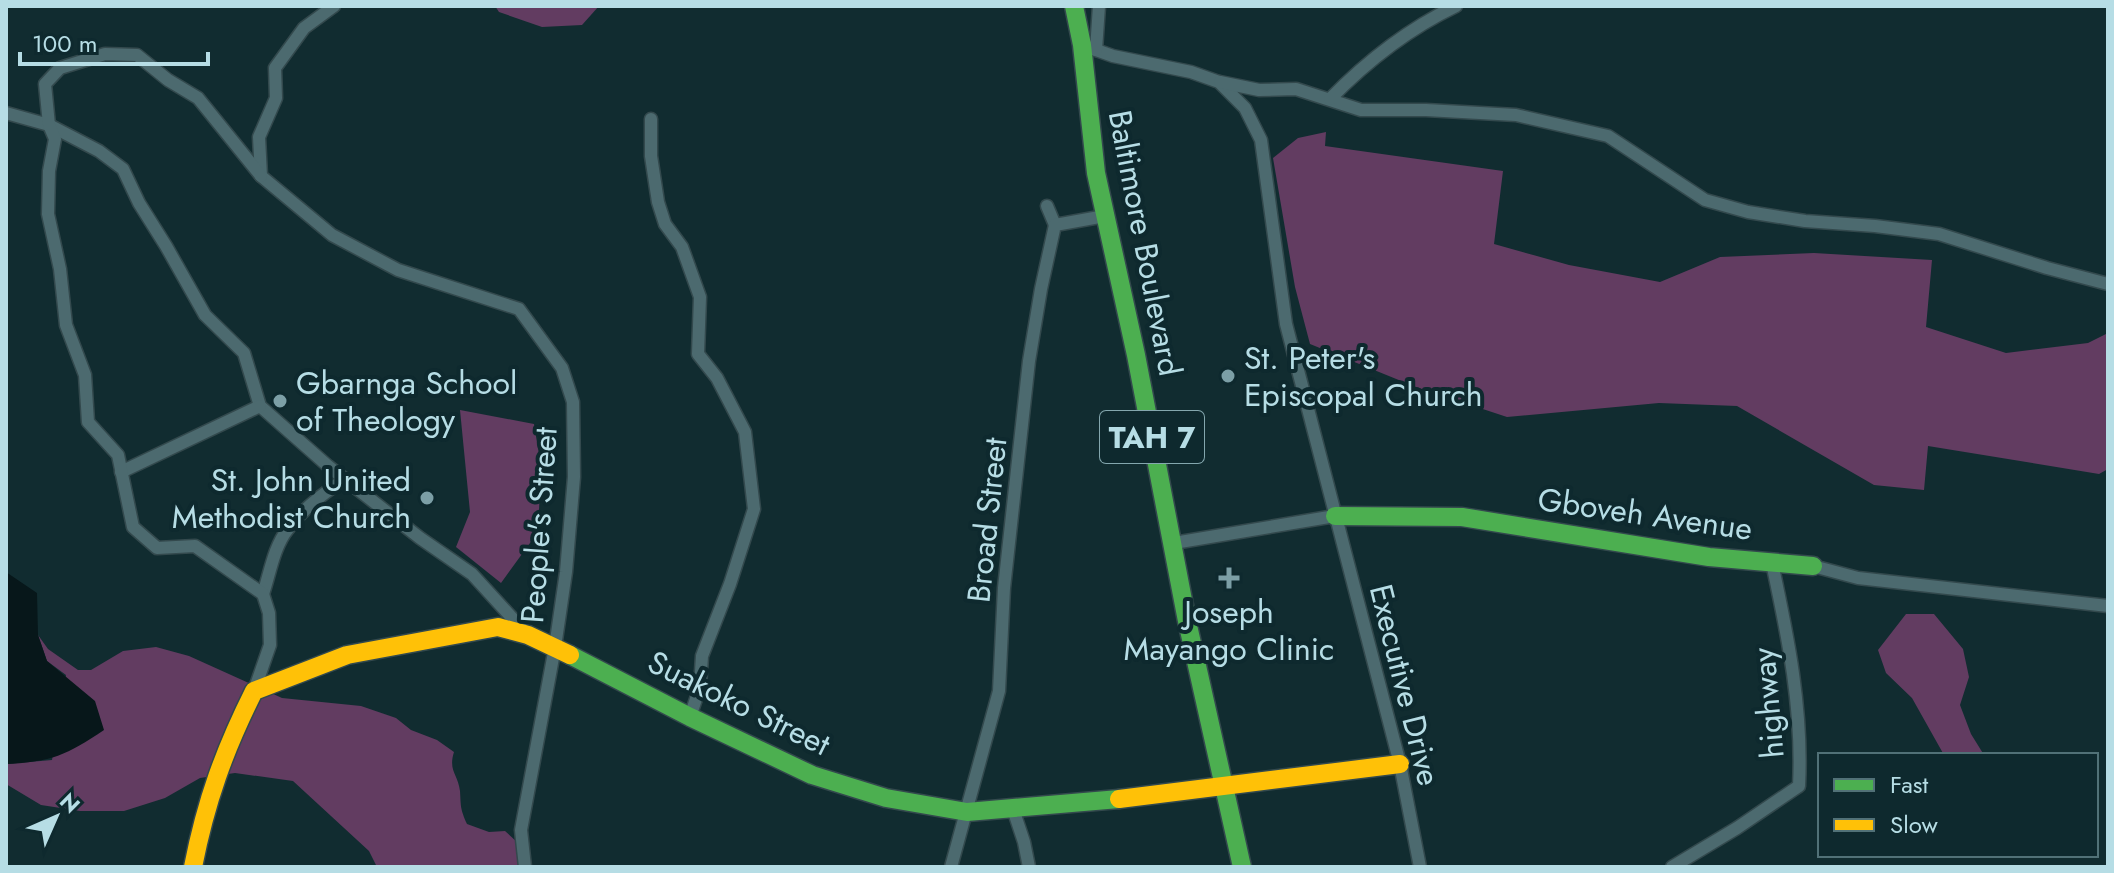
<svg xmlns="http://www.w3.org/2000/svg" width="2114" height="873" viewBox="0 0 2114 873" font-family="Jost,sans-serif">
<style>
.green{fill:#623c61}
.water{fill:#07171a}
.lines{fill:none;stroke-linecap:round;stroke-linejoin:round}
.street-casing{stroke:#33494d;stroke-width:15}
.fast-casing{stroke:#33494d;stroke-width:21}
.slow-casing{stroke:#33494d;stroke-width:21}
.street{stroke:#4c6a6f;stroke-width:12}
.fast{stroke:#4caf50;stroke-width:18}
.slow{stroke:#ffc107;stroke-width:18}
.poi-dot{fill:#7c9fa6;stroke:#0e292e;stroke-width:3}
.labels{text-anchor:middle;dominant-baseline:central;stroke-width:8;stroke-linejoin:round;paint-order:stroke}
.shield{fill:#0e292e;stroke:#84a7ae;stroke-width:2}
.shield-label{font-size:30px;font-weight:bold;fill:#b6dde5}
.street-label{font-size:32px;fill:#b6dde5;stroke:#0e292e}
.poi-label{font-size:32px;fill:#b6dde5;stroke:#0e292e;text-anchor:start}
</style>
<rect width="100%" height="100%" fill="#112c30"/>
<g class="green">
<path d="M495,6h104l-17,19 -40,2 -43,-15z"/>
<path d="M1326,132l-1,14 178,25 -9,73 75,21 91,17 60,-25 94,-4 118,7 -6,67 80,26 82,-10 20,-10v136l-9,5 -171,-28 -4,44 -50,-5 -137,-79 -78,-3 -152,14 -91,-30 -106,-43 -15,-57 -22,-129 25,-20z"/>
<path d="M460,410l74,14 7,43 -3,65 -37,51 -45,-36 14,-35z"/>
<path d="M1906,614h28l29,35 6,28 -9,28 11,29 13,21h-40l-32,-57 -26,-25 -8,-23z"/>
<path d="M38,635l10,14 30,21h13l32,-19 33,-4 33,9 93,42 79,8 35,12 15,12 26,10 17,12c-6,19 4,22 6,39 1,16 0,17 7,33l22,8 16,-1 13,12 6,24h-147l-8,-16 -76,-70 -58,-8 -35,5 -35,20 -41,13h-44l-39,-6 -35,-21v-20l46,-4 14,-85 -19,-14z"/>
</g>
<path class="water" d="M6,572l31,21 1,42 9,26 48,40 9,29c-37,25 -53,32 -98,34z"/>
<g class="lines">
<defs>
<g id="street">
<path d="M334,6l-30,22 -29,40 1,30 -17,39 2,39 71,59 66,35 121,39 43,59 11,34 1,75 -8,95 -11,75 -34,183 4,37"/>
<path d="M1082,45l31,11 78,16 28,10 26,26 16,32 25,184 114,440 20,103"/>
<path d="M1096,50l3,-44"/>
<path d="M1220,82l39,8 37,-1 65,21h65l90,5 92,21 97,64 43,12 57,9 70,5 64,8 108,34 61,16"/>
<path d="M1330,99c37,-38 78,-70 126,-93"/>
<path d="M6,113l43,12 50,26 24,18 16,34 27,43 39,69 39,38 16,53 68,60 92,72 52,36 54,59"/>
<path d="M651,119v37l7,46 7,22 17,23 18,50 -2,57 19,24 28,54 9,77 -24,75 -28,72 -2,31 -10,30"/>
<path d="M1047,206l8,19"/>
<path d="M121,472l139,-66"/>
<path d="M1174,543l161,-27"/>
<path d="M1813,566l45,12 250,28"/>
<path d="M263,594c7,-21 11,-48 25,-65 14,-19 37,-37 57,-50"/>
<path d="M254,691l16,-46 -1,-32 -6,-19 -68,-48 -38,2 -24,-21 -15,-72 -30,-33 -3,-47 -19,-50 -6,-56 -12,-55 1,-43 6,-32 -6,-14 -4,-41 15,-16 45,-14 32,1 31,25 30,18 63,78"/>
<path d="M1012,806l12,36 5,25"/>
<path d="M951,867l48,-176 5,-103 25,-227 12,-72 14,-64 50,-9"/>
<path d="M1672,867l65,-39 62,-42c4,-76 -11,-149 -27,-223"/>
</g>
<g id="fast">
<path d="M1074,6l8,39 14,128 40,182 51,266 55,246"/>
<path d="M1335,516l127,1 247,40 104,9"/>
<path d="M570,655l120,62 122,58 74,23 81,14 152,-13"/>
</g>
<g id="slow">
<path d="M1119,799l281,-35"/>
<path d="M193,867c13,-66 31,-116 61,-176l93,-36 151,-28 30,8 42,20"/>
</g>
</defs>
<use href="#street" class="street-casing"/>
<use href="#fast" class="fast-casing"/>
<use href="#slow" class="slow-casing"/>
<use href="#street" class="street"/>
<use href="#fast" class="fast"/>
<use href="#slow" class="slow"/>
</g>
<g class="poi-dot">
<circle cx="1228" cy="376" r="8"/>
<circle cx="280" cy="401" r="8"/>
<circle cx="427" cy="498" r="8"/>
<path d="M1225 566h8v8h8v8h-8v8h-8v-8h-8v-8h8z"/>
</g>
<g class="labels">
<rect class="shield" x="1100" y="411" width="104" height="52" rx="6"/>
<g class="shield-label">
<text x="1152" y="437">TAH 7</text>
</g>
<g class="street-label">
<text transform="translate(1145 243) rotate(79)">Baltimore Boulevard</text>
<text transform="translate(1645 514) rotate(8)">Gboveh Avenue</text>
<text transform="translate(987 520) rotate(-84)">Broad Street</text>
<text transform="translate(539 525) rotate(-86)">People's Street</text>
<text transform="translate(1405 685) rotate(76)">Executive Drive</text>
<text transform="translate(739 703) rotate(26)">Suakoko Street</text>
<text transform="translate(1768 703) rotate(-95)">highway</text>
</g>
<g class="poi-label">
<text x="1244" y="358">St. Peter's<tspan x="1244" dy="37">Episcopal Church</tspan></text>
<text x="296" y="383">Gbarnga School<tspan x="296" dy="37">of Theology</tspan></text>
<text x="411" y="480" text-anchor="end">St. John United<tspan x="411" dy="37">Methodist Church</tspan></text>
<text x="1229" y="612" text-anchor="middle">Joseph<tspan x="1229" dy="37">Mayango Clinic</tspan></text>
</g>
</g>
<rect width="2114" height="873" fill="none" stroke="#b6dde5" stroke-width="16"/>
<rect x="1818" y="753" width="280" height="104" fill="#0e292e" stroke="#517177" stroke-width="2"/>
<rect x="1834" y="779" width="40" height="12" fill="#4caf50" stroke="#517177" stroke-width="2"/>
<text x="1890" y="793" font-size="24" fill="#b6dde5">Fast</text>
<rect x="1834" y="819" width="40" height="12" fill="#ffc107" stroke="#517177" stroke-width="2"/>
<text x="1890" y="833" font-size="24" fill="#b6dde5">Slow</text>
<g transform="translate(56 817) rotate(45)" stroke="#0e292e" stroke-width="6" paint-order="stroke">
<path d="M0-6L14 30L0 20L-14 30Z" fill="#b6dde5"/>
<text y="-12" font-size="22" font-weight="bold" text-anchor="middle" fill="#b6dde5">N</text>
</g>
<path d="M20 52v12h188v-12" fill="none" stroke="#b6dde5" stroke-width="4"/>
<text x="32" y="52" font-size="24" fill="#b6dde5" stroke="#0e292e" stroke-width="6" paint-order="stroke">100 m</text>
</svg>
